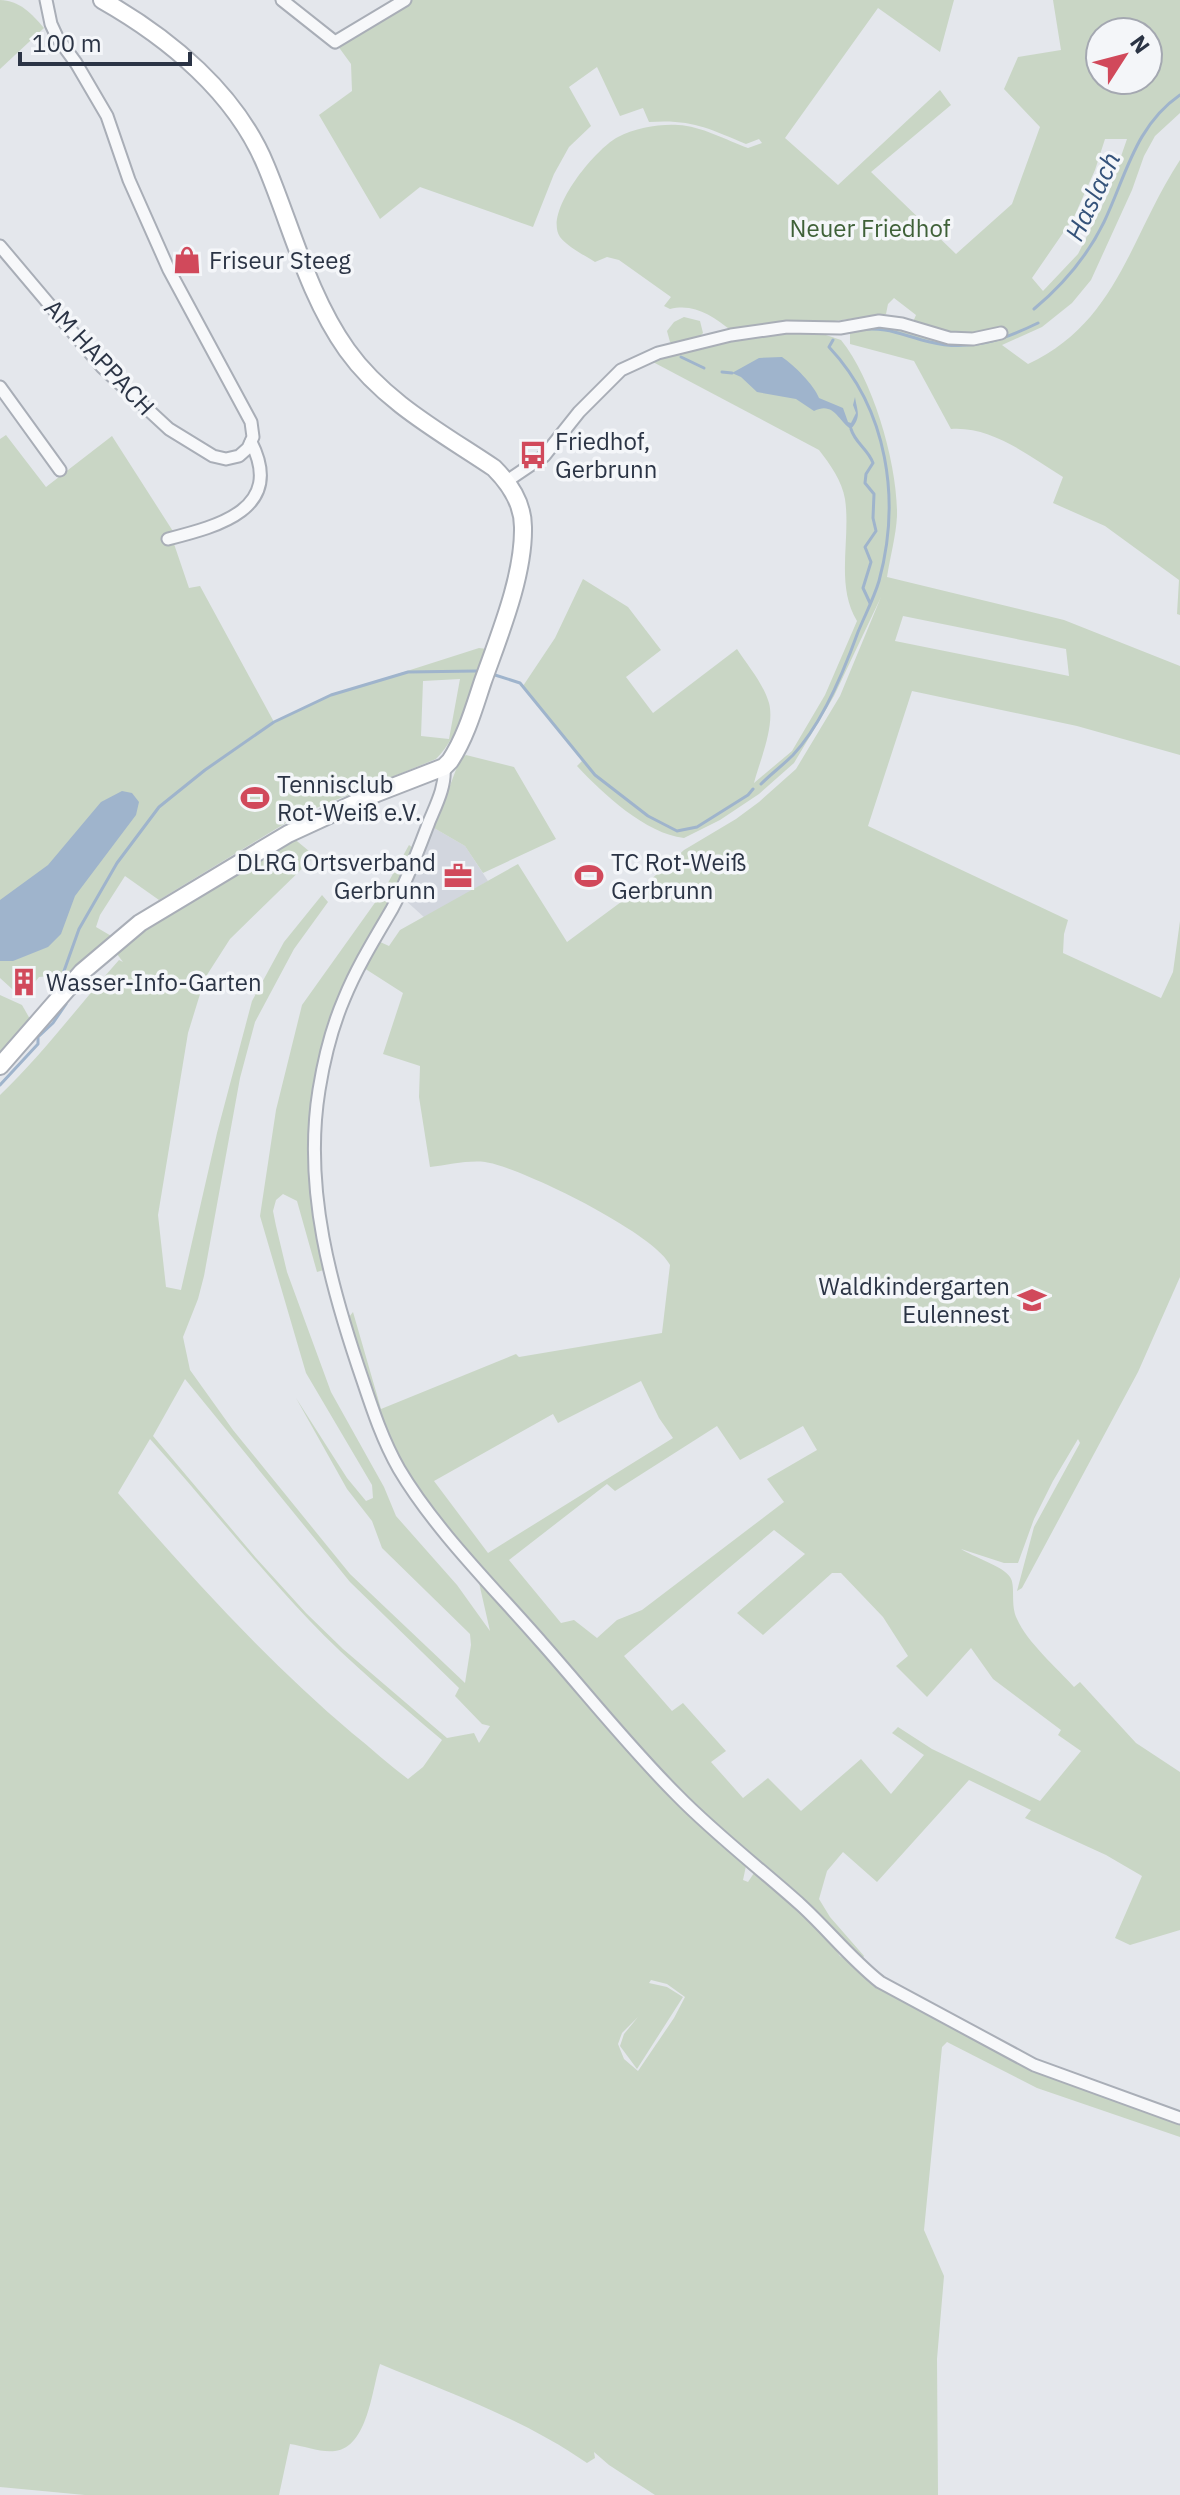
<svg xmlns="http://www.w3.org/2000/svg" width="1180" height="2495" viewBox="0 0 1180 2495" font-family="'IBM Plex Sans',sans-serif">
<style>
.built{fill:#d2d6de}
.green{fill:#c9d6c5;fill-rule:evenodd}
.water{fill:#9fb4cc}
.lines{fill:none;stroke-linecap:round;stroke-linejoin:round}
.stream{stroke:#9fb4cc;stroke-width:3}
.street-casing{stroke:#a9aeb7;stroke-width:15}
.secondary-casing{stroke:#a9aeb7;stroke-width:20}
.street{stroke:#f7f8fa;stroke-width:11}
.secondary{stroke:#fff;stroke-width:16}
.labels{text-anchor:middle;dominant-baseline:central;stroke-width:7;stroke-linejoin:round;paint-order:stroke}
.park-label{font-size:24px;fill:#3f6138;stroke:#f4f6f9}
.poi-label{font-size:24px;fill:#2b3445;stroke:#f4f6f9;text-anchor:start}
.street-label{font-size:24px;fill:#2b3445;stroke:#f4f6f9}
.water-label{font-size:26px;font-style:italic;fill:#34527a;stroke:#f4f6f9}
</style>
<rect width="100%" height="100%" fill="#e4e7ec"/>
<path class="built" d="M434,828l31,18 23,35 -63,37 -21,-19z"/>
<g class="green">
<path d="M0,0c19,0 32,14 44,28l-44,41z"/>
<path d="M405,0h549l-14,52 -62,-44 -93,130 53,47 102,-95 11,15 -80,67 85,82 56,-50 28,-77 -36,-38 14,-32 43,-7 -8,-50h127v113l-25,23 -11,20 -12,34 -41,90 -19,23 -30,24 -40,18 26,19c90,-42 102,-128 152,-204v455l-3,-1 2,-34 -74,-54 -52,-23 10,-26c-34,-21 -71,-51 -112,-48l-37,-68 -64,-17v-14l4,-2 40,-3 57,17 26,-9 -26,1 -38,-12 3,-7 -22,-17 -6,6 -2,10 -52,7 -102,10c-20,-15 -37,-28 -62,-22l-6,-3 7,-9 -52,-37 -12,-3 -12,5c-11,-7 -27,-15 -35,-25 -17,-25 36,-89 58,-100 18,-9 40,-13 60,-12 23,1 48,15 70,23l14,-5 -3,-4 -13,5c-38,-16 -55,-25 -97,-22l-6,-14 -23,8 -23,-49 -28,20 22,39 -22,21 -15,27 -21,53 -113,-40 -40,32 -61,-104 33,-24 -1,-27 -16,-22zM1100,32h48v48h-48zM1105,139h22l-19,55 -30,60 -35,37 -11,-13 42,-61 21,-47z"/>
<path d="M684,317l16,4 3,12c-6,8 -24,12 -33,9l-3,-11 7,-9z"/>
<path d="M795,330l19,1 27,9c32,39 57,125 56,176 -1,20 -7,41 -10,61l177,43 116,46v89l-103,-29 -165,-35 -44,135 200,94 -4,14 -1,19 98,45 12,-26 7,-51v356l-42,95 -116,216 -5,3 17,-64 46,-84 -2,-4 -25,42 -19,38 -16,44h-14l-43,-14c12,8 42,17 49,28 6,8 0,28 7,42 10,23 40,49 57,68l6,-5 56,61 44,29v158l-50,15 -15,-7 27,-62 -36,-21 -81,-37 6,-8 -62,-30 -92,102 -34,-30 -16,19 -8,28 11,18 34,39 -3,5 -142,-130 -75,-75 -206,-240 -39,-51 -32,-78 -18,-70 4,-5 28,97 135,-55 3,3 143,-24 8,-68c-14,-31 -149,-98 -185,-103 -17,-2 -37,3 -55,5l-11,-70 1,-31 -37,-12 20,-61 -39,-25 14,-27 11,5 11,-16 118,-66 49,78 81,-60 36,-32 52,-31 23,-17 37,-33 44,-73 41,-99 -47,99 -40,67 -35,31 -39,26 -36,18c-38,-4 -82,-45 -107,-72l6,-6 -60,-74 32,-48 28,-59 45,28 33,43 -35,27 27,36 84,-64c11,17 26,34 32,54 6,23 -9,57 -15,80l38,-32 33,-56 32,-74c-22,-36 -6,-82 -12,-122 -3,-18 -15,-35 -26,-49l-166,-88c44,-20 95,-25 142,-32zM903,616l163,33 3,27 -174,-35zM641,1381l18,37 14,20 -185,115 -54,-72 119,-67 5,9zM717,1426l23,34 63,-34 14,24 -50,29 17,23 -142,108 -25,10 -20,18 -23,-18 -13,3 -52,-63 98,-76 8,7zM774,1530l31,24 -68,59 26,22 69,-62h9l42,44 25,39 -12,10 31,31 44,-49 22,31 68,51 -3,5 23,16 -41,50 -108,-52 -34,-22 -6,6 32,22 -33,39 -30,-35 -60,52 -33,-33 -25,20 -32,-36 15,-11 -43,-48 -11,8 -48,-55z"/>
<path d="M6,435l40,52 66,-51 64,100 -4,2 17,50 11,-2 74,136 58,-27 147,-47 8,1c-11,32 -27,87 -51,110l-137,56 -140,85 -34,-24 -25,39 -4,12 17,10 -50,45 -12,-6 -12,1 -17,21 -22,-20v-539zM460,679l-11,60 -28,-3 2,-55z"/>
<path d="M466,755l48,12 42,72 -73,34 -18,-27 -31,-18 26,-69z"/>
<path d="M292,837l23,19 -85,83 -25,39 -17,55 -30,182 8,72 15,3 36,-157 35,-132 32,-59 38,-47 6,7 -34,47 -39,73 -15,56 -36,198 -6,23 -15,38 7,33 43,60 117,144 115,109 6,-38 -1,-11 -88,-86 -10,-27 -25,-32 -51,-91 51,80 19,23 7,-3 -1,-13 -66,-112 -46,-157 16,-106 26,-105 82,-115 25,-45 4,3 -12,33 -47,86 -43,154 16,148 -10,3 -20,-71 -14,-7 -7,6 -3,11 3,15 11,46 44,120 53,95 12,29 61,69 33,46 -13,-57 225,249 18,22 23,16 3,5 -3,14 5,2 6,-9 69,58 17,25 216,122 124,45v14l-143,-49 -90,-46 -5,5 -18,183 20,46 -7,83 1,136h-283l-46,-30 -15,-13 1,6 -8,5c-63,-44 -137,-70 -207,-99 -8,25 -12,83 -45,87 -13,2 -31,-5 -45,-7l-11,51h-194l-85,-8v-1392c43,-41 79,-90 119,-135l4,2 -9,-12 27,-24zM185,1379l165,203 109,106 -4,8 27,28 8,2 -11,17 -5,-10 -27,5 -104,-89 -37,-36 -50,-55 -103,-122zM150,1439c54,60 104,123 159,181 41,43 87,81 133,120l-19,27 -15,12c-19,-14 -37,-31 -56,-46 -86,-73 -160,-155 -234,-240zM651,1980l16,4 18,13 -11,21 -36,53 -14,-12 -6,-15 4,-11 16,-16 -14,17 -4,12 17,23 46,-72 -16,-10 -18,-4z"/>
<path d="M0,995l22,10 8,14 -30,35z"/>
</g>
<g class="water">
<path d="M782,357c12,8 32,28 37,41l24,10 5,14 3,1 5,-10 -3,-8 2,-8c2,14 7,19 -4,32 -13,-8 -17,-28 -37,-18l-18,-12 -39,-7 -16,-15 -9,-4 27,-15z"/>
<path d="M122,791l10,2 7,9 -3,13 -61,81 -14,38 -13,13 -35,14h-13v-61l48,-35 53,-63z"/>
</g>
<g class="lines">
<g class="stream">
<path d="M1034,309c30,-25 53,-52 70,-87 22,-46 31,-96 76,-127"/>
<path d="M857,330c30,-4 44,5 73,12 39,10 73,-2 108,-19"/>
<path d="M681,357l23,11"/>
<path d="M722,372l10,1"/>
<path d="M851,429c4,14 17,20 22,34l-7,11 -1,9 9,11 -1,24 3,13 -11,16 6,15 -8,26 7,15"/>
<path d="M495,675l25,8 75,92 53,41 29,15 20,-4 51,-32 5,-6"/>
<path d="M761,784c10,-10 22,-19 32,-29 28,-30 51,-84 65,-123 7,-17 16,-34 21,-51 22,-81 9,-171 -50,-234l4,-7"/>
<path d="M64,971l15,-42 38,-66 42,-56 46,-37 69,-48 57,-27 77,-23 68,-1"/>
<path d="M0,1085l38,-41v-7l15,-14 13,-19"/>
</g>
<defs>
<g id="street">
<path d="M282,0l53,42 70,-42"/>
<path d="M0,246l102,121 67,62 44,27 13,3 13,-3 9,-8 5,-11 -2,-15 -82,-152 -40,-90 -22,-64 -31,-53 -19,-26 -6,-13 -5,-24"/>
<path d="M0,387l60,83"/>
<path d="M507,481l37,-25 35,-44 42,-42 37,-17 73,-18 56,-8 53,1 39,-7 23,3 47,14 24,1 28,-6"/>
<path d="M168,539c51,-13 117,-30 83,-97"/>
<path d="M444,767c2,19 -8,38 -15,55 -11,29 -22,59 -37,87 -17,29 -35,58 -48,90 -12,28 -20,60 -25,91 -16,99 12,198 44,291 10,30 20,60 36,88 36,61 96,120 143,174 45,51 87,104 135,152 39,40 84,74 125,111 27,25 49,53 78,76l154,83 146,53"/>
</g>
<path id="secondary" d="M0,1066l82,-94 58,-49 148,-89 89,-41 67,-26 6,-6c16,-24 24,-53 33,-80 16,-45 41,-105 40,-154 0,-24 -13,-43 -29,-59 -52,-35 -110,-66 -147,-118 -39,-55 -55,-122 -81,-184 -30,-73 -97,-128 -164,-166"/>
</defs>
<use href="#street" class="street-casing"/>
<use href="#secondary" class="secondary-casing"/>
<use href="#street" class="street"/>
<use href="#secondary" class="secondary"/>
</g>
<defs>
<symbol id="shop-bare" viewBox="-9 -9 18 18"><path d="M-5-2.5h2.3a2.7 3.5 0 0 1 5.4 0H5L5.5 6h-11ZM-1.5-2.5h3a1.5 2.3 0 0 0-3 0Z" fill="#d1495b" stroke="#f4f6f9" stroke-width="2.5" paint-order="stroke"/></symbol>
<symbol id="bus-bare" viewBox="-9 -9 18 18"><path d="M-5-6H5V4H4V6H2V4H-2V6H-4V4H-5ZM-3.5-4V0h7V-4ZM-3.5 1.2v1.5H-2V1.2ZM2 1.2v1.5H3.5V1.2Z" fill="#d1495b" stroke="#f4f6f9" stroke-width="2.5" paint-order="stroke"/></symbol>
<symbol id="stadium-bare" viewBox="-9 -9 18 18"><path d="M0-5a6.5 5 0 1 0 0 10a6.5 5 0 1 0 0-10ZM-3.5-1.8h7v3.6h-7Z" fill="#d1495b" stroke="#f4f6f9" stroke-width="2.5" paint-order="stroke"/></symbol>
<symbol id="office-bare" viewBox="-9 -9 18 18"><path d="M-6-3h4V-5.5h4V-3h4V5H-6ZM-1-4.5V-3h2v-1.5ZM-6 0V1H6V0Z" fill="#d1495b" stroke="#f4f6f9" stroke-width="2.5" paint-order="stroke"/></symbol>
<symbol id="building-bare" viewBox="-9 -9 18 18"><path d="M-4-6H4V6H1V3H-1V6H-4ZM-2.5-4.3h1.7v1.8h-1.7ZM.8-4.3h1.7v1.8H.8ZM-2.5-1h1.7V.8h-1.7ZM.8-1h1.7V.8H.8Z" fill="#d1495b" stroke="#f4f6f9" stroke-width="2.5" paint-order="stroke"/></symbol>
<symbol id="school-bare" viewBox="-9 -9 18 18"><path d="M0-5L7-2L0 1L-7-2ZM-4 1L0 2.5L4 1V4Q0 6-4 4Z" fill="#d1495b" stroke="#f4f6f9" stroke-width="2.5" paint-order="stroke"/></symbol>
</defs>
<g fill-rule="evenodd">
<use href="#shop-bare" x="167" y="240" width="40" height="40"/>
<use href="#bus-bare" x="513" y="435" width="40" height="40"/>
<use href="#stadium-bare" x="235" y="778" width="40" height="40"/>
<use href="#office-bare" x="438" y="856" width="40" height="40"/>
<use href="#stadium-bare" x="569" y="856" width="40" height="40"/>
<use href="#building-bare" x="4" y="962" width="40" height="40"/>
<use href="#school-bare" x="1012" y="1280" width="40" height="40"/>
</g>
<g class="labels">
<g class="park-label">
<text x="870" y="228">Neuer Friedhof</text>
</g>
<g class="poi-label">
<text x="209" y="260">Friseur Steeg</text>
<text x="555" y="441">Friedhof,<tspan x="555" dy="28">Gerbrunn</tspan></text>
<text x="277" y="784">Tennisclub<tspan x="277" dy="28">Rot-Weiß e.V.</tspan></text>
<text x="436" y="862" text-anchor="end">DLRG Ortsverband<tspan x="436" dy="28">Gerbrunn</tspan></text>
<text x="611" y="862">TC Rot-Weiß<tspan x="611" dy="28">Gerbrunn</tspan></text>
<text x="46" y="982">Wasser-Info-Garten</text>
<text x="1010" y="1286" text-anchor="end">Waldkindergarten<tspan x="1010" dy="28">Eulennest</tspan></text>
</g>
<g class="street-label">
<text transform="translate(100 357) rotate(47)">AM HAPPACH</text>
</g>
<g class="water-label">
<text transform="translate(1092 196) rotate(-65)">Haslach</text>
</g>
</g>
<g transform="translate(1124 56) rotate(54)"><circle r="38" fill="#f4f6f9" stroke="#a4a8b1" stroke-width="2"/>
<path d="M0-6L14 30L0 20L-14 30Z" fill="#d1495b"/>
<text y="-12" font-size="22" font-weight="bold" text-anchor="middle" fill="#2b3445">N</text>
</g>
<path d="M20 52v12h170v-12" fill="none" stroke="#2b3445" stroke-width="4"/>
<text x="32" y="52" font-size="24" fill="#2b3445" stroke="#f4f6f9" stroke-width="6" paint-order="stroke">100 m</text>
</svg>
